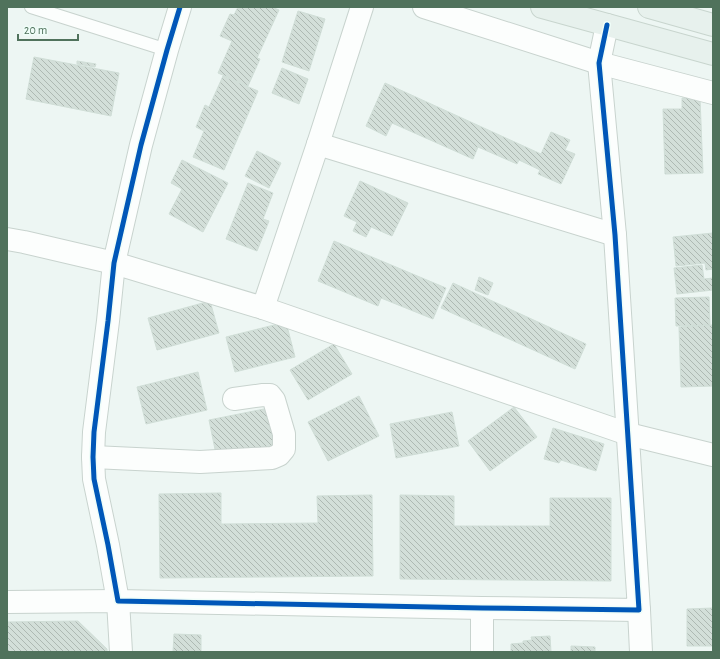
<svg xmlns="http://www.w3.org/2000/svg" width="720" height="659" viewBox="0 0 720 659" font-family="'Alegreya Sans',sans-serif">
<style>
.building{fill:url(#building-back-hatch);stroke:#d0ded7}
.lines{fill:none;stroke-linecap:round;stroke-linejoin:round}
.service-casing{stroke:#c8d3ce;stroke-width:14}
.minor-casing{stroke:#c8d3ce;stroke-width:24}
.primary-casing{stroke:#c8d5ce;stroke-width:24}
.service{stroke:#fcfefd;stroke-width:12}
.minor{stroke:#fcfefd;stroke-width:22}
.primary{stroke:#e7f1ed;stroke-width:22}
.cycleway-casing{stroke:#effdf8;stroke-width:8}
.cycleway{stroke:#0057b8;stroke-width:5}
</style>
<defs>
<pattern id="building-back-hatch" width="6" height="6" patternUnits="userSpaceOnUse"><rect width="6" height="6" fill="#d3dfd9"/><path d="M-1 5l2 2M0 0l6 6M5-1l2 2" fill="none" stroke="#aeb9b3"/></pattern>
</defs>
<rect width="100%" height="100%" fill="#edf6f3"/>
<g class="building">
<path d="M238,7h34l7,3 -22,48 3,1 -12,27 -30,-13 14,-32 -12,-5 10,-22 4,1z"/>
<path d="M298,11l27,8 -16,52 -27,-9z"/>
<path d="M34,57l85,16 -8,43 -85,-17z"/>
<path d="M77,61l19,3 -1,3 -18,-3z"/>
<path d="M282,68l26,11 -9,25 -27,-11z"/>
<path d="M223,76l35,15 -34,79 -31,-13 11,-26 -8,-4 9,-22 4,2z"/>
<path d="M385,83l156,71 10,-22 19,8 -5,10 10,4 -14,30 -23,-10 2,-4 -21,-10 -2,4 -39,-17 -5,12 -81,-36 -6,13 -20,-10z"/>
<path d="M682,98h18l3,75 -38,1 -2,-65h19z"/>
<path d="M257,151l24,12 -12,25 -24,-12z"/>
<path d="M182,160l46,23 -25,49 -34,-18 13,-25 -11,-6z"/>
<path d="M360,181l48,22 -16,33 -21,-9 -5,10 -13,-6 4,-9 -13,-6z"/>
<path d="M248,183l25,10 -10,26 6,2 -12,30 -31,-12z"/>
<path d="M713,233v36l-7,1 -1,-7 -29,3 -3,-29z"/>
<path d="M334,241l112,47 -13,31 -52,-21 -3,8 -60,-25z"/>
<path d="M702,265l2,14 9,-1v12l-36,4 -3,-26z"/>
<path d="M479,277l14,6 -5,12 -13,-5z"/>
<path d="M453,283l133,61 -11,25 -134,-61z"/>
<path d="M709,297l1,28 -34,1 -1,-28z"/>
<path d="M210,301l9,32 -62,17 -9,-32z"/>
<path d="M286,322l9,35 -60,15 -9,-35z"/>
<path d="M713,325v61l-32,1 -2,-60z"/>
<path d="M334,344l18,30 -44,26 -18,-30z"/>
<path d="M198,372l9,38 -61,14 -9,-37z"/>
<path d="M359,396l20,40 -51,25 -20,-39z"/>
<path d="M514,407l23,30 -47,34 -22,-30z"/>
<path d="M269,408l8,39 -60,12 -8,-39z"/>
<path d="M452,412l7,34 -63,12 -6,-34z"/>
<path d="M553,428l51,16 -8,27 -35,-11 -2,3 -15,-4z"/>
<path d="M221,493v31l97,-1 -1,-27 55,-1 1,81 -213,2 -1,-84z"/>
<path d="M400,495l54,1v30h96v-28h61v83l-211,-2z"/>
<path d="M713,608v38h-26v-37z"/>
<path d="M78,621l29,28v3h-100v-30z"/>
<path d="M174,634l27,1v17h-28z"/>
<path d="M550,636l1,16h-40v-8l12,-1v-2l9,-1 -1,-3z"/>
<path d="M571,646l24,1v5h-24z"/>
</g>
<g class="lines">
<defs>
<path id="service" d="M31,7l136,43"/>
<g id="minor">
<path d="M180,7l-13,43 -26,95 -27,118 -6,58 -14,111 -1,25 1,22 14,66 10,56 364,7 157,2 -24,-375 -16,-172 8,-38"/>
<path d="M424,7l175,56 114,30"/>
<path d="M318,144l297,91"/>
<path d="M7,239l17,3 90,21 149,45 365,126 85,21"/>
<path d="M263,308l55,-164 44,-137"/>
<path d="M93,457l107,5 72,-4 7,-3 5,-6v-15l-10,-34 -4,-5h-7l-29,4"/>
<path d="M7,602l111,-1 3,51"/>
<path d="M482,608v44"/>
<path d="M639,610l2,42"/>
</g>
<g id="primary">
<path d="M542,7l171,47"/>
<path d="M649,7l64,18"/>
</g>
</defs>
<use href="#service" class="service-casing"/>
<use href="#minor" class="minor-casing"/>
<use href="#primary" class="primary-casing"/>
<use href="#service" class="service"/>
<use href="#minor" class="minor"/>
<use href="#primary" class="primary"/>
<defs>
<path id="cycleway" d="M180,7l-13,43 -26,95 -27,118 -6,58 -14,111 -1,25 1,22 14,66 10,56 364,7 157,2 -24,-375 -16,-172 8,-38"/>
</defs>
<use href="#cycleway" class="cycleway-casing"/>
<use href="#cycleway" class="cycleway"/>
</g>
<rect width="720" height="659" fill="none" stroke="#50725c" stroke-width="16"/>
<path d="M18 34v6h60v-6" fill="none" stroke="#50725c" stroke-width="2"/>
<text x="24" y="34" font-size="12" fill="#50725c" stroke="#effdf8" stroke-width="3" paint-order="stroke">20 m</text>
</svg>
